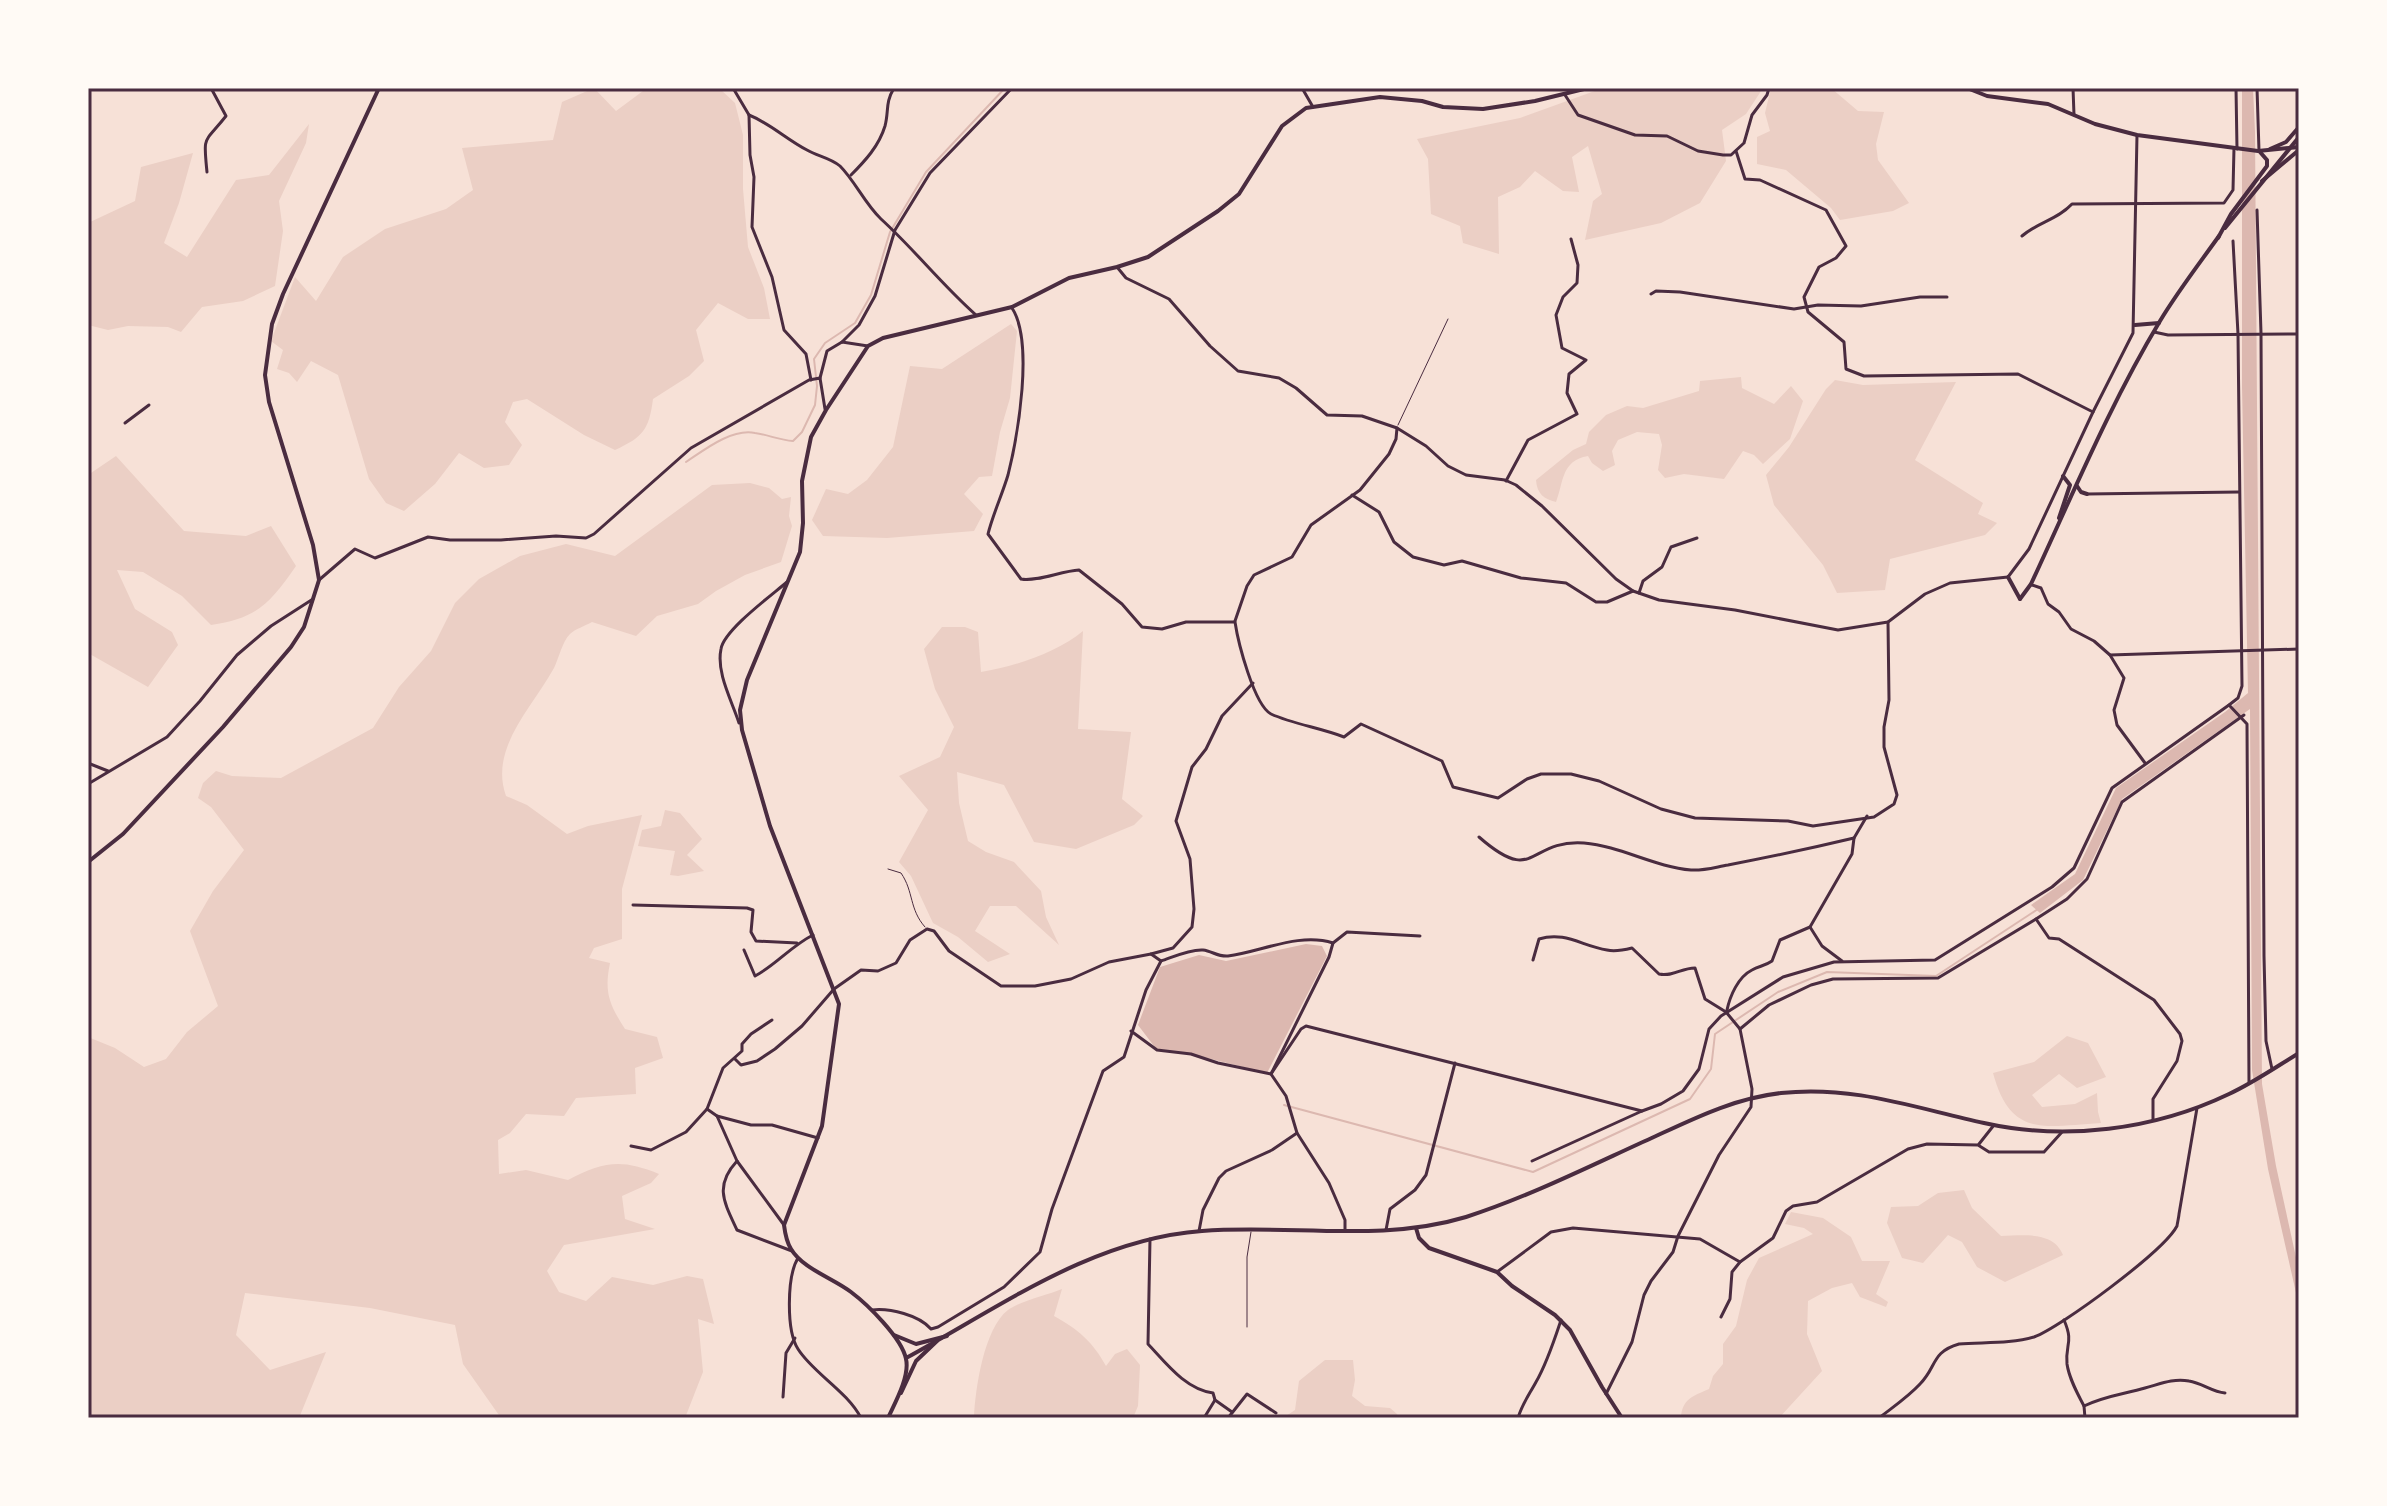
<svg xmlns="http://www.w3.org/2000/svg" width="2387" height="1506" viewBox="0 0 2387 1506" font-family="Jost,sans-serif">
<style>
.green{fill:#ebcfc5}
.water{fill:#dcb8b0}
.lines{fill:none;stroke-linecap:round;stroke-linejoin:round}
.stream{stroke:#dcb8b0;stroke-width:2}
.service{stroke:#4a2c40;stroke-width:1}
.minor{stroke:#4a2c40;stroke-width:3}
.tertiary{stroke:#4a2c40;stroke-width:4}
.secondary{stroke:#4a2c40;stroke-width:4}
.neatline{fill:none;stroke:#4a2c40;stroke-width:3}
</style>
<rect width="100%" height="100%" fill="#f7e1d7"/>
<g class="green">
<path d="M594,88l22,23 31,-23h72l16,15 8,32v54l5,58 16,41 6,31h-22l-30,-16 -22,27 8,31 -15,15 -36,23c-4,31 -10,38 -38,51l-31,-15 -57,-36 -14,3 -8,20 17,23 -13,20 -25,3 -25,-15 -24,31 -31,27 -18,-8 -17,-24 -31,-104 -27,-14 -14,21 -8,-9 -12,-4 6,-19 -12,-9 24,-64 21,24 27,-44 42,-28 61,-20 27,-19 -11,-42 91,-8 9,-38z"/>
<path d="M1603,88h160l-17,26 -24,16 4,31 -26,42 -39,20 -76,17 8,-39 9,-7 -14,-48 -16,11 7,35 -16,-1 -28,-20 -15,16 -22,10 1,57 -36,-11 -3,-17 -29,-12 -3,-55 -11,-20 103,-21z"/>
<path d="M1771,88h60l27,23 26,1 -8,32 2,16 31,43 -16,8 -53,9 -9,-12 -45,-38 -29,-6v-27l13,-6 -5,-18z"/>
<path d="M309,124l-3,19 -27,58 4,30 -8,55 -32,15 -41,6 -21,25 -13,-5 -40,-1 -20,4 -20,-5v-102l47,-22 6,-34 52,-14 -14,50 -15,40 23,14 49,-77 33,-5z"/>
<path d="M1011,324l6,7 -7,67 -10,34 -8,44 -13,1 -15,17 19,20 -9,17 -87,7 -64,-2 -11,-16 14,-31 22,5 19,-14 26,-33 17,-81 32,3z"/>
<path d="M1741,377l1,11 32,16 17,-18 12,15 -13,38 -27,25 -9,-9 -11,-4 -19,28 -40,-5 -19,4 -7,-8 4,-25 -3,-11 -22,-2 -19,8 -6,11 3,14 -12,6 -11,-8 -4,-7c-27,5 -24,25 -32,46 -12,-3 -19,-8 -20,-22l37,-30 13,-6 3,-12 17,-17 21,-9 16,2 56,-17 1,-10z"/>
<path d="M1835,380l28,5 93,-3 -41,78 68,43 -5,11 19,9 -12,12 -95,24 -5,31 -48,3 -14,-28 -49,-60 -8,-30 23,-28 37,-58z"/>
<path d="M116,456l68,75 62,5 25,-10 25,40c-26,37 -38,52 -85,59l-29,-29 -39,-24 -26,-2 18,39 37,23 6,13 -30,42 -60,-34v-178z"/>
<path d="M750,483l19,5 13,11 9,-2 -2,19 3,10 -11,36 -36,13 -29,16 -18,13 -41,12 -21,20 -44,-14c-7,4 -17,7 -22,12 -8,8 -11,24 -16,34 -22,40 -65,80 -48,128l21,9 40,29 21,-8 54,-11 -20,74v50l-28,9 -5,10 21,5c-6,29 -1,41 15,66l32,8 6,21 -28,10 1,26 -60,4 -12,18 -38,-2 -16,19 -12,7 1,34 27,-4 42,10c36,-19 54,-21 91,-6l-8,9 -29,13 3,23 30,10 -91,16 -17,26 12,21 27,9 26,-24 41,8 34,-9 16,3 11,45 -16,-5 5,53 -18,46h-184l-38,-54 -8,-39 -85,-17 -125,-15 -9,42 34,35 56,-18 -27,66h-211v-381l27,11 29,19 22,-8 21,-27 31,-26 -28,-75 23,-40 31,-41 -33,-43 -13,-9 5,-15 13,-12 16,5 49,2 92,-50 26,-41 32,-36 24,-48 24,-24 41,-23 46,-12 49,12 97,-71z"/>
<path d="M942,627h23l13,5 3,40c35,-6 75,-19 102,-41l-5,98 53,3 -9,67 21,17 -9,9 -58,24 -42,-7 -30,-57 -47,-13 2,31 9,38 18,11 28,10 27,29 5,26 13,28 -43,-39h-26l-15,25 35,23 -22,8 -30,-25 -25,-14 -22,-47 -12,-14 29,-52 -29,-34 41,-19 14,-30 -19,-38 -11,-40z"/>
<path d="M665,810l15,3 22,26 -15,16 17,16 -26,5 -8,-1 5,-24 -37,-5 4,-16 19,-4z"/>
<path d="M2067,1036l21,7 18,34 -29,11 -18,-14 -27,21 10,12 33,-3 22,-11 1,19 3,11c-56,3 -90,16 -108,-50l41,-11z"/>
<path d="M1964,1190l8,18 29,28c21,0 52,-6 62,19l-58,27 -28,-15 -15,-25 -14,-7 -25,28 -21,-5 -15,-35 4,-16 27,-1 20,-13z"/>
<path d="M1791,1212l32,6 28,19 11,24h28l-14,33 12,8 -2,5 -26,-10 -8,-14 -20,5 -24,13 -1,33 15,37 -43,47h-98c1,-19 12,-22 28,-29l4,-13 10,-12v-20l13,-18 11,-46 12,-22 54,-24 -9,-6 -19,-4z"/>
<path d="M1062,1289l-8,27c24,13 39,26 52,50l9,-12 12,-5 13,16 -2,41 -5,12h-159c1,-28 10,-90 34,-108 12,-9 40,-15 54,-21z"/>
<path d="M1325,1360h28l2,20 -3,16 13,10 25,2 7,6 1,4h-115l12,-8 4,-29z"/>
</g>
<g class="water">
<path d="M2242,88h11l2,44 7,952 14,82 23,105v35l-31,-137 -16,-99 -2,-361 -128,90 -39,81 -43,33 -9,-8 44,-31 41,-86 109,-76 23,-19 -6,-306z"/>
<path d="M1306,944l16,2 5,10 -60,117 -76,-19 -34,-4 -19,-25 22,-58 39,-12 27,6z"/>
</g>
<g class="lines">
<g class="stream">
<path d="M686,462c18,-12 46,-34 69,-29 14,2 24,7 38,8l9,-9 13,-27 2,-19 -3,-27 11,-16 30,-20 16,-28 19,-63 36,-60 79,-84"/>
<path d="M1284,1105l249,67 157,-73 21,-30 4,-35 63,-42 49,-20 109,4 102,-67"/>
</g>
<g class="service">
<path d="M1398,425l50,-106"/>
<path d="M888,869l13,4c13,19 8,36 24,54"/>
<path d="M1247,1327v-70l4,-25"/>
</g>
<g class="minor">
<path d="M733,88l16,27 1,40 4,22 -2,50 20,50 12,53 22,24 5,26"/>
<path d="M1302,88l11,19"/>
<path d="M2073,88l1,27"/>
<path d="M2236,88l1,61"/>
<path d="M2257,88l2,63"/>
<path d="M1565,95l13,20 57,20 32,1 31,15 25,4h8l13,-12 8,-28 15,-20 2,-7"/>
<path d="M749,115c22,9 37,24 58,35 10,6 24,8 33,16 15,15 25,38 41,53 33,30 61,66 95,96"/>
<path d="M1736,151l9,28 15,1 66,30 20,36 -10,12 -17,9 -15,30 4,15 36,30 2,27 18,7 154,-2 75,38"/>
<path d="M207,172c-4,-38 -3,-28 19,-56l-15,-28"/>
<path d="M851,175c14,-14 28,-29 34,-49 4,-15 0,-23 9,-38"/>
<path d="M2257,210l4,123 3,623 2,85 6,28"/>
<path d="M2022,236c16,-14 35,-16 50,-32l152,-1 9,-13 1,-42"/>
<path d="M1117,267l9,11 43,21 41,47 28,25 41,7 17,10 31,27 35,1 35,12 29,18 22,20 18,9 39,5 11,5 26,21 74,73 17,12 26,9 76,10 103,20 50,-8 37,-28 25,-11 58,-6 21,-28 64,-137 40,-79 4,-198"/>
<path d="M1651,294l5,-3 24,1 114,17 24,-4 43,1 59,-9h27"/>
<path d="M1012,308c22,34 6,127 -4,167 -6,20 -15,39 -20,59l33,45c16,3 40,-8 58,-9l43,34 20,23 20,2 24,-7h49c3,20 19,83 36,92 22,10 50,14 73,23l17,-13 81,37 11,26 45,11 29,-19 14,-5h30l28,7 62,28 34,9 93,3 25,5 61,-9 20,-13 3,-9 -13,-48v-20l5,-27 -1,-78"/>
<path d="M2154,332l14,3 131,-1"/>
<path d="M842,342l17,-17 16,-29 20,-66 35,-57 82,-85"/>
<path d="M820,378l7,-27 15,-9 26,4"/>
<path d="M125,423l24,-18"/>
<path d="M1506,481l22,-41 49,-26 -10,-21 2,-19 17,-14 -24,-12 -6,-33 7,-18 14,-14 1,-18 -7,-26"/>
<path d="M2087,494l152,-2"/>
<path d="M1352,495l27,17 15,30 19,15 31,8 18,-4 59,17 45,5 30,19h11l26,-11"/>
<path d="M319,580l36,-31 20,9 53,-21 22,3h51l55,-4 30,2 8,-4 97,-86 118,-68 11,-2 5,31"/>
<path d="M2032,585l9,3 7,16 11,8 12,17 23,12 16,14 14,23 -10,32 3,15 28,38"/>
<path d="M1639,593l4,-12 19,-14 9,-20 26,-9"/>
<path d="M1235,621l12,-35 7,-11 38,-18 19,-32 49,-35 29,-36 7,-15 1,-11"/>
<path d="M2110,655l189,-6"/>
<path d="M2229,705l18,19 2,358"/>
<path d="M739,723c-7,-22 -23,-50 -18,-74 3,-19 51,-54 66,-67"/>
<path d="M88,763l20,8"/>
<path d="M88,784l79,-47 33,-36 37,-46 34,-29 42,-27"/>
<path d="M1479,837c57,50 48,2 105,6 36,3 71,24 107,27 12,1 25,-3 37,-5 42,-8 84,-17 126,-27"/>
<path d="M633,905l114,3 6,2 -2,22 5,9 41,2"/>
<path d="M2036,919l13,19 10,1 95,61 26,34 2,7 -5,20 -24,38v21"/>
<path d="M1810,927l12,19 20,15"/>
<path d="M744,950l11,26c21,-11 36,-30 58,-41"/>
<path d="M1151,954l22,-6 19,-21 2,-18 -4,-50 -14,-38 16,-54 14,-18 16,-33 31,-33"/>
<path d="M1533,960l6,-21c26,-8 43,7 68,11 8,2 17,0 25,-2l27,26c14,3 22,-6 36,-6l10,31 21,13 14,17 12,60 -1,18 -32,48 -41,81 -5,16 -22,29 -7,14 -12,47 -26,52"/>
<path d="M1727,1010c3,-14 11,-33 25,-40 7,-4 13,-4 20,-9l8,-21 30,-13 42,-73 2,-16 13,-22"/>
<path d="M1740,1029l29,-24 42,-20 22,-6 105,-1 98,-59 31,-20 20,-20 35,-77 122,-87"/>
<path d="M1131,1031l26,19 34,4 27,9 53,11 30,-45 5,-3 336,85 19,-7 22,-13 16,-22 10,-40 12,-13 62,-39 51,-15 101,-2 117,-73 22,-19 38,-80 117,-83 9,-7 4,-12 -4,-352 -5,-93"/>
<path d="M735,1059l6,6 16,-4 18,-12 27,-23 32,-37 27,-19 17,1 18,-8 14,-23 17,-11 7,2 15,20 52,35h34l36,-7 38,-17 42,-8 10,7"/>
<path d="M707,1109l10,7 34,9h21l46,13"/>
<path d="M717,1116l20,45 47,64"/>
<path d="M1979,1144l15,-19"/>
<path d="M631,1146l20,4 35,-18 21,-23 16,-41 19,-17v-7l9,-10 21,-14"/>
<path d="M737,1161c-23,25 -13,41 0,69l55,21"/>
<path d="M1532,1161l110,-50"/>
<path d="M1386,1230l4,-21 25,-19 11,-15 29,-112"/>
<path d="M1199,1231l4,-21 16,-32 7,-7 46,-21 25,-17"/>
<path d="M1345,1231v-11l-16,-37 -32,-50 -11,-37 -15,-22 58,-117 4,-14 14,-11 73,4"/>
<path d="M1150,1239l-2,105c18,19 37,45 65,49l2,7 17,12"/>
<path d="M798,1258c-11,18 -12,72 0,91 15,24 49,42 63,69"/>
<path d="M1497,1272l54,-40 22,-4 127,11 40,23"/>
<path d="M872,1310c18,-2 47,5 59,19l7,-2 66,-40 36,-35 12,-43 51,-138 21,-14 22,-67 15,-29c12,-4 29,-12 42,-11 9,1 15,7 25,6 33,-4 71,-24 105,-13"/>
<path d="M1721,1317l9,-18 2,-27 8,-10 33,-24 13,-27 7,-5 24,-4 91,-53 19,-5 51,1 11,7h55l18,-20"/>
<path d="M2064,1320c10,23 1,24 3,44 2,14 10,29 17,42 20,-10 40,-12 61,-18 15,-4 28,-10 44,-7 13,2 23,11 36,12"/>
<path d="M783,1397l3,-44 9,-15"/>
<path d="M2084,1406l1,12"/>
<path d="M1204,1418l11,-18"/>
<path d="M1228,1418l19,-24 29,19"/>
<path d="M1518,1418c4,-14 11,-23 18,-36 11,-19 18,-41 25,-62"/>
<path d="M1879,1418c14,-11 29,-21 41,-34 17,-17 11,-32 39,-40 23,-2 52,0 75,-7 27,-10 130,-86 143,-111 0,-1 2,-10 2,-12l18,-106"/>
</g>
<g class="tertiary">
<path d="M2225,228l74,-91"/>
<path d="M2135,325l24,-2"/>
<path d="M2077,486l4,6 6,2"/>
<path d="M2059,518l11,-33 -7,-9"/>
<path d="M2008,577l12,22"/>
<path d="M2020,599l11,-15c41,-88 79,-180 129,-263 18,-30 39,-57 59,-85"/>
<path d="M88,862l35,-28 100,-107 68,-80 13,-20 15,-47 -6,-35 -44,-143 -4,-27 7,-51 11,-30 96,-206"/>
<path d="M1416,1228l3,10 10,10 68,24 15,14 43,29 15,15 32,57 20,31"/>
<path d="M906,1358c94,-51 186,-119 296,-127 88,-7 178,12 264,-14 65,-21 128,-53 190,-81 41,-19 80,-38 125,-43 72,-8 134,15 203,30 81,18 170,7 245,-29 24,-11 47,-27 70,-41"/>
</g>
<g class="secondary">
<path d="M1967,88l20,8 61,8 47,20 42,11 121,16 41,-4"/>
<path d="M2270,149l16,-7 13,-15"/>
<path d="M2262,181l37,-31"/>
<path d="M2218,238l13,-24 36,-48v-6l-7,-8"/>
<path d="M894,1335l22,9 31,-8"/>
<path d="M901,1393l15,-32 21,-20"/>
<path d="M888,1418c7,-15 22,-42 18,-59 -4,-21 -39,-55 -55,-67 -18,-14 -48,-23 -60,-43 -5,-8 -6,-16 -7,-24l38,-99 17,-122 -69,-178 -28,-96 -2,-20 7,-30 53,-128 3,-29 -1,-42 9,-44 15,-27 42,-64 15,-8 129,-31 57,-29 48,-11 31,-10 70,-46 21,-17 43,-68 24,-18 74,-11 42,4 21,6 40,2 52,-8 53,-13"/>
</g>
</g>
<rect width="2387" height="1506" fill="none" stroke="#fffaf5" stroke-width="180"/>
<rect x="90" y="90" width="2207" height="1326" class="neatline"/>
</svg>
